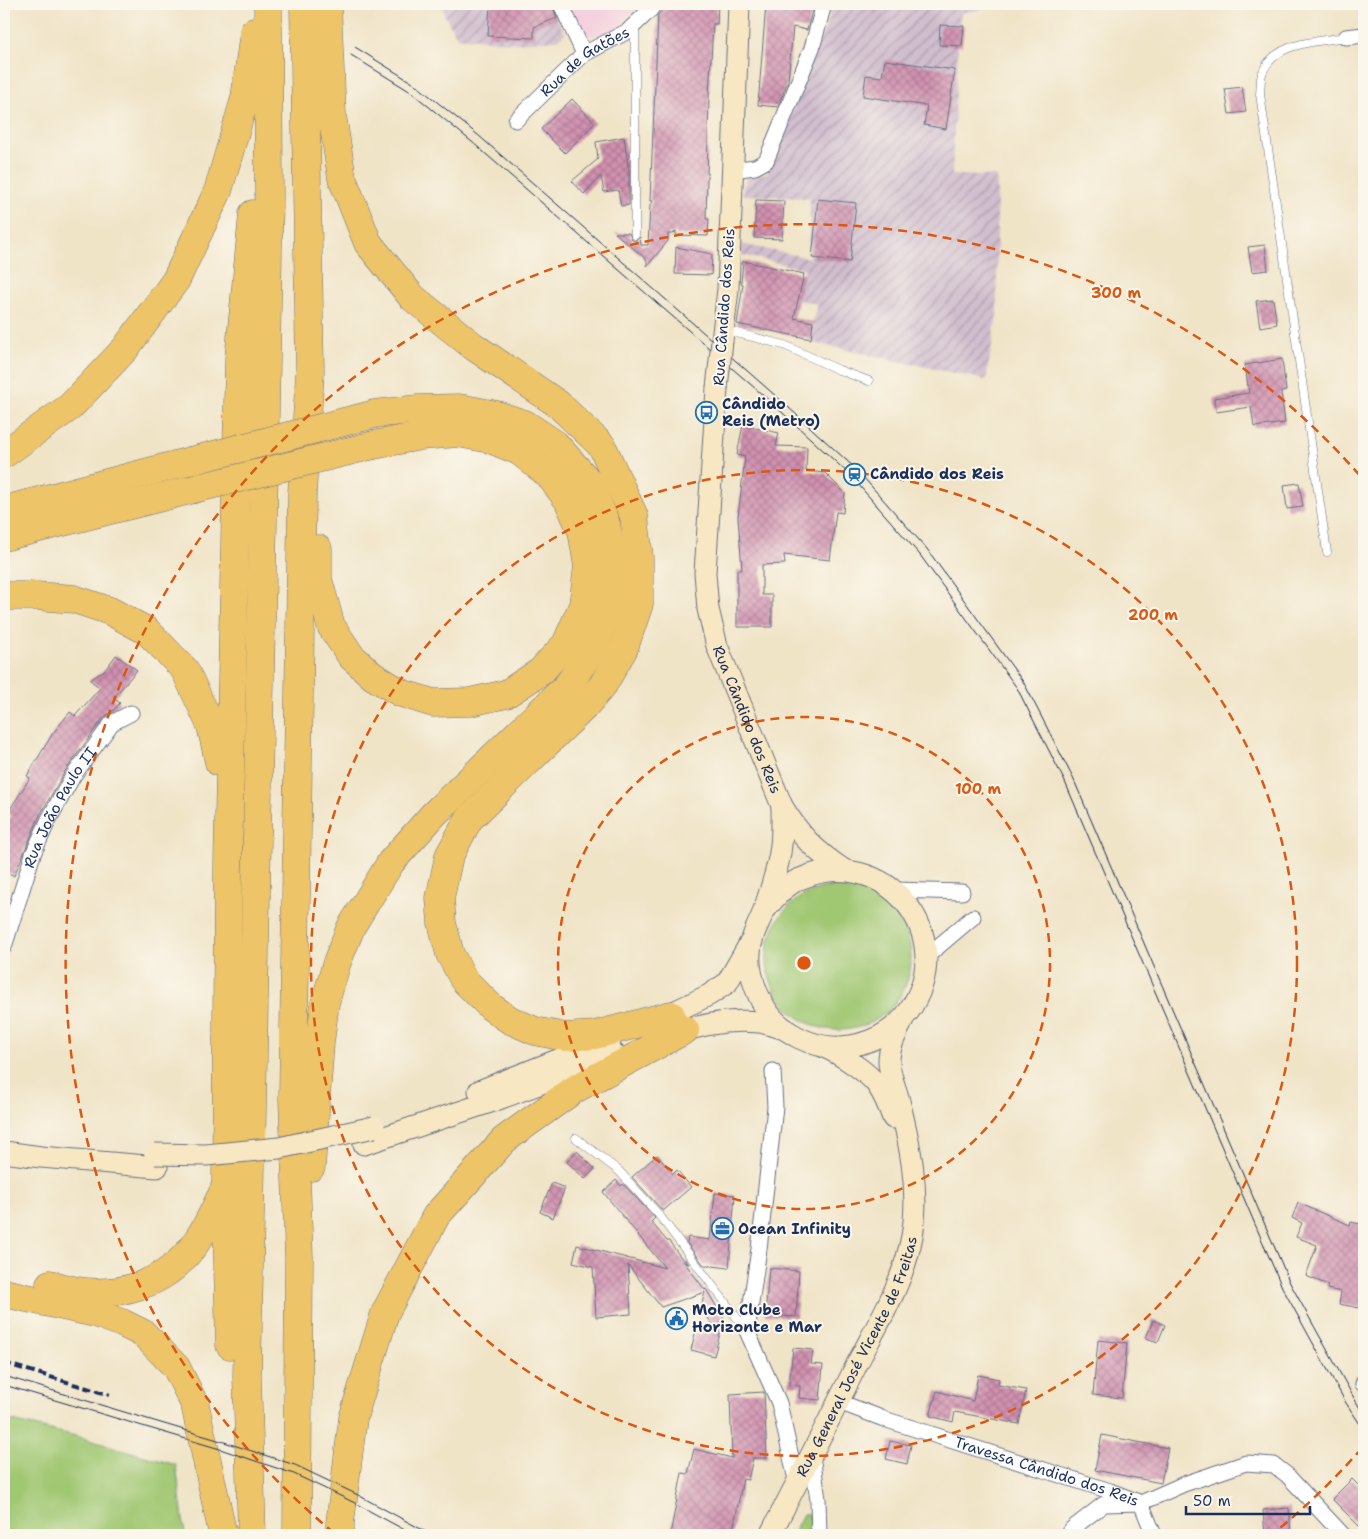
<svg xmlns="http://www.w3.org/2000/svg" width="1368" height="1539" viewBox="0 0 1368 1539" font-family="'Shantell Sans',sans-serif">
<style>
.built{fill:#f4cfdd}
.industrial{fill:url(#industrial-furrows)}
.grass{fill:#a0c772;stroke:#5e7b68}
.garden{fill:url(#garden-dots);stroke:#5e7b68}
.building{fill:url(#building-cross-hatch)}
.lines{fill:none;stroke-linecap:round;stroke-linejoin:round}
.lane-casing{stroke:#666e83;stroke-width:9}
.street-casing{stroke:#666e83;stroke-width:17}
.secondary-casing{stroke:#666e83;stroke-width:23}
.highway-casing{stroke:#666e83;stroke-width:29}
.lane{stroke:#fff;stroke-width:8}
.street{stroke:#fff;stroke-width:15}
.secondary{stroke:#f8e7c3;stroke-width:21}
.highway{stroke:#eec469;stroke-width:28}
.tram{stroke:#1b2f5e;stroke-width:1}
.rail{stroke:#1b2f5e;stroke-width:4;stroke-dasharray:8 4;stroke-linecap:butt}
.secondary-bridge-casing{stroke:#666e83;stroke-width:23;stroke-linecap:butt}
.highway-bridge-casing{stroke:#666e83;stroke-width:29;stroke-linecap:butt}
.secondary-bridge{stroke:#f8e7c3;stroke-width:21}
.highway-bridge{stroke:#eec469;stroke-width:28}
.ring{fill:none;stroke:#de5710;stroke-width:2.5;stroke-dasharray:9 6}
.labels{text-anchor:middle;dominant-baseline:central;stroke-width:4;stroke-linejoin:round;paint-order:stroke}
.street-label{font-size:15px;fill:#1b2f5e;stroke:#fbf7ec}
.poi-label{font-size:15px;font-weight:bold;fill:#1b2f5e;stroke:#fbf7ec;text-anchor:start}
.centre{fill:#de5710;stroke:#fbf7ec;stroke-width:2.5}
.ring-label{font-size:15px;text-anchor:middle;font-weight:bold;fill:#de5710;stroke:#fbf7ec;stroke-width:4;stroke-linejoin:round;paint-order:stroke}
</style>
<defs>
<pattern id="industrial-furrows" width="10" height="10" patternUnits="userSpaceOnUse" patternTransform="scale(1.25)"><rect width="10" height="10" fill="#d0bdcd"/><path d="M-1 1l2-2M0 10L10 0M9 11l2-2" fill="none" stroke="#a89aaa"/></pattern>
<pattern id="garden-dots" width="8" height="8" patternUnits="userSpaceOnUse" patternTransform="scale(1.25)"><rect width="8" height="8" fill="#a0c772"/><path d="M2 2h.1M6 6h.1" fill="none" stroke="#89ab65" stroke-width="1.8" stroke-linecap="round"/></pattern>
<pattern id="building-cross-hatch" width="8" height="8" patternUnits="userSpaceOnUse" patternTransform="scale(1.25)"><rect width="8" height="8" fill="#d191af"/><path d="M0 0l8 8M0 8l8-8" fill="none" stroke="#a97792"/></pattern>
</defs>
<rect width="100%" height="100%" fill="#fbf7ec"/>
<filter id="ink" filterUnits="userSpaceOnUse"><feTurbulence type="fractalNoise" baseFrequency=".02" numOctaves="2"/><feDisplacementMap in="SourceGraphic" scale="10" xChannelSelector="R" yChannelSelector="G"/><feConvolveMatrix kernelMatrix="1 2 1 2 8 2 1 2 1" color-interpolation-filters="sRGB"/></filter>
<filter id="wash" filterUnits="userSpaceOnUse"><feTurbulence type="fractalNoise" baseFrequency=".0096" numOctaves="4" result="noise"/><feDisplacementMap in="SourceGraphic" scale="20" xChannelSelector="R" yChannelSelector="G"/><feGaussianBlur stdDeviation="1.12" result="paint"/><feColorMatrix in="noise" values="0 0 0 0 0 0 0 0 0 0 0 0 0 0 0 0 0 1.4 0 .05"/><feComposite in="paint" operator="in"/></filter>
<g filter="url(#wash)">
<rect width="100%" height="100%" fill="#f0e4c7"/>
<path class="built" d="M569,4h72l-25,25 -17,7 -10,-1 -9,-7z"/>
<g class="industrial">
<path d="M442,4h107l16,29 -8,7 -41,3 -59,-6 -12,-21z"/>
<path d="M831,4h170v2l-40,7 -2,13 -7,149 45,1v139l-11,65 -176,-38 2,-18 5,-20 -19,-4 7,-31 -64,-14v-11l68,14 1,-60 -67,-3 -1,-6 6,-12 19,-4 14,-30 31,-85 17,-39z"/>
</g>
<g class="grass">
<circle cx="839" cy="958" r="72"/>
<path d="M4,1419l68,16 104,30 9,70h-181z"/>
</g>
<path class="garden" d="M803,1514h7l1,21h-19z"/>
<g id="blocks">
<g class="building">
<path d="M490,4h62l5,14 -23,9v11l-46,-2z"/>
<path d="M667,4h51l-1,20h-4l-4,72 -3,123h3l-1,17 -32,-1v-4l-3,3h-5v7l-21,25v-6l-32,-27h14l3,7 3,1 5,-4 1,8h7l2,-40 3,-4h-3l8,-186z"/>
<path d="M766,4h48l-7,26 -14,-3 -5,54 -10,26 -20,-2z"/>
<path d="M940,25l24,1 -2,20 -23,-1z"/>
<path d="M885,60l70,10 -9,59 -22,-4 3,-19 -64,-10 3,-21 16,2z"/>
<path d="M1242,87l4,25 -17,2 -4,-25z"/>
<path d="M572,99l23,24 -30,30 -24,-24z"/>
<path d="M624,137l5,35v33l-8,1 -3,-16 -14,2 -3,-16 -17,18 -12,-13 26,-22 -2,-17z"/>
<path d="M818,199l38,4 -6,59 -38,-4z"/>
<path d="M756,200l28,1 -2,38 -28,-1z"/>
<path d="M1265,245l3,25 -16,2 -4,-25z"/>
<path d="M676,247l36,7 -1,21 -36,-1z"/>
<path d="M743,261l61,13 -10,44 19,4 -2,17 -74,-15 6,-40 -2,-1z"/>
<path d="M1273,299l4,25 -17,3 -4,-26z"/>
<path d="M1282,359l4,32 -5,1 4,31 -31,4 -3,-20 -35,5 -2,-14 35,-5 -4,-28z"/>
<path d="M743,425l36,8 -3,13 31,1 -1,24 19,2 20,20 -2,20 -7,-1 -6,48 -46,-5 1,9 -23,1v30h10v32h-35v-57h5l-4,-53 7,-60 -8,-2z"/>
<path d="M1299,483l4,24 -16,2 -3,-24z"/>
<path d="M116,655l21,15 -24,28 7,5 -8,9 -8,5 -39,54 -25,44 -26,61 -10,-6v-41l7,-13 -4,-2 23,-36 -3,-2 26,-43 17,-21 5,4 25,-28 -10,-8 15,-10z"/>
<path d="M577,1151l18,18 -10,10 -18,-17z"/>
<path d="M657,1155l16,19 4,-4 14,17 -28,24 -31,-34z"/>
<path d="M616,1180l5,6 2,-2 32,34 -4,4 16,19h2l16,22v-4l4,5 -4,-1 20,27 1,-1 18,30 -10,37 -23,-6 6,-24 19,4 -15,-23 4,-15 -44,15 -33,-42 3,49 -35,3 -3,-50 -20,-5 4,-17 88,23 -62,-76z"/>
<path d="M552,1183l13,5 -12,30 -13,-6z"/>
<path d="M715,1193l20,2 -6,73 -25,-3 -17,-22 1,-6 22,3z"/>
<path d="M1298,1203l52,22 1,-3 13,3v84l-25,-5 2,-12 -14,-3 1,-4 -22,-9 11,-31 -21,-8 6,-14 -10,-5z"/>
<path d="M769,1268l30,3 -3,46 -31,-2z"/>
<path d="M1153,1320l12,5 -7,17 -12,-4z"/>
<path d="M1098,1340l29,3 -5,55 -29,-3z"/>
<path d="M793,1348l20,2 -2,14 12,1 -3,35 -21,-2 1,-12 -11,-1z"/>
<path d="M978,1375l21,4 -1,6 28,5 -7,34 -64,-12 -2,10 -23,-6 7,-25 36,10z"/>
<path d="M764,1392l3,66h-14l-5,22 -5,-1 -11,56h-62l12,-62 6,1 6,-25 38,9 -2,-64z"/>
<path d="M1102,1435l66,13 -7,35 -66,-13z"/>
<path d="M890,1441l21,4 -4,19 -21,-5z"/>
<path d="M1352,1479l12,12v40l-32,-32z"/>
<path d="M1289,1508l2,27h-26l-2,-25z"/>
</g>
</g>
</g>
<g filter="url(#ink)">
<use href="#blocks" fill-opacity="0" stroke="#666e83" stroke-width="1"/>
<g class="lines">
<defs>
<g id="lane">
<path d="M635,235v-211"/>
<path d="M725,330l59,15 55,25 30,11"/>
<path d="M1327,552l-67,-458c1,-6 0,-14 2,-20 12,-33 55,-32 84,-37"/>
<path d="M576,1138l43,33 40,44 88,116"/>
</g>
<g id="street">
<path d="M561,4l23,50"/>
<path d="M1346,37l18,-2"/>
<path id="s1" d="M516,120l68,-66 44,-23 22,-21 4,-6"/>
<path d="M732,170l23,-3 11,-6 46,-113 12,-44"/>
<path d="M895,890l67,2"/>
<path id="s2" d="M4,947l29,-93 16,-35 24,-43 39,-53 19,-10"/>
<path d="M927,956l46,-39"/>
<path d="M773,1071l2,36 -16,142 -12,82 32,72 18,81"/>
<path d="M1363,1384l1,-3"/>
<path id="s3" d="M839,1402l45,17 226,72 31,12 43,-19 62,-21 28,2 13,10 56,60"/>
<path d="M812,1455l6,45 1,35"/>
<path d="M1067,1535l6,-7 31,-24 37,-1 13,32"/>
</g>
<g id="secondary">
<path d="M722,341l6,-52 11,-285"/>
<path id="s4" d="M717,388l-12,185 3,36 9,37 65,160c18,30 33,45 62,64"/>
<path d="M764,911c10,-12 21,-26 36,-32 84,-37 161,56 109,132 -16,22 -41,34 -68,36 -27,2 -60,-14 -75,-38 -13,-20 -21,-48 -13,-72 2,-8 7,-16 10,-24 5,-15 13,-39 16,-55 4,-17 3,-34 3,-52"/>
<path d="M657,1020l52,-25 18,-12 23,-40"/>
<path d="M671,1035c27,-10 58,-16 88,-13 8,1 18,5 26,7"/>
<path d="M824,1047c16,7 44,25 54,39 6,9 11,21 15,32"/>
<path d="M479,1091l132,-52"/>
<path d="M364,1144l132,-44 120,-45"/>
<path d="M4,1152l37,5 116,10"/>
<path id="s5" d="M770,1535c30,-58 60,-116 89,-175 21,-40 45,-79 53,-124 8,-44 -2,-92 -13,-135 -3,-13 -10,-26 -10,-40 0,-14 7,-27 13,-39"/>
</g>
<g id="highway">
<path d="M327,4l5,111 10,63 26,65 44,54 61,49 85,58 44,42 32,70 5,41v47l-15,44 -21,37 -19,22 -115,112 -20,37 -9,42 2,25 8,31 14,26 27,27 19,13 25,11 30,6 30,-2 76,-20"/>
<path d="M4,454l66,-47 55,-58 51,-69 42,-89 27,-93 9,-66"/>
<path d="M4,510l186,-49"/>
<path d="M4,537l186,-47"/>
<path d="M318,549v30l13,47 20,30 22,20 28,17 32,10 37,-1 36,-8 34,-22 26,-28 17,-39 5,-39 -6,-35 -14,-31 -19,-25 -30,-24 -29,-12 -32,-6 -38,3 -46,9"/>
<path d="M4,596h32l38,3 36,12 37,20 38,39 26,56 8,36"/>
<path d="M311,1167l9,-124 5,-40 12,-41 14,-35 40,-65 43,-48 134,-129 28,-41 15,-42 2,-42 -7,-36 -17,-42 -34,-38 -30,-20 -28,-9 -38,-7 -41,1 -43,5"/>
<path d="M50,1284c12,3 23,7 35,8 37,3 76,-8 101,-37 17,-19 28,-44 39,-67"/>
<path d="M4,1293l91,20 27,10 22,11 32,33 19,38 28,130"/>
<path d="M230,1345l-4,-158 2,-324 11,-504 14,-145"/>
<path d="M252,1535l-5,-158 22,-1180 -1,-193"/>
<path d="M297,1535l2,-277 -6,-159 9,-606 8,-120 -6,-369"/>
<path d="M340,1535v-12l13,-105 32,-105 51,-97 68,-76 71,-51 110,-59"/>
</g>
</defs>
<use href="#lane" class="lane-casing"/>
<use href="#street" class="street-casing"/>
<use href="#secondary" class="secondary-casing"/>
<use href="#highway" class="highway-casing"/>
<use href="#lane" class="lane"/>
<use href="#street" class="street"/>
<use href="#secondary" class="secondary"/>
<use href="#highway" class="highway"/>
<g class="tram">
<path d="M355,47l61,38 62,50 299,262 79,72 71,80 97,134 49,95 217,505 64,115 10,17"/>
<path d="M351,55l60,37 61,50 300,261 78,72 70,80 97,133 48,94 217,505 64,116 18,27"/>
<path d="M4,1376l217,65 74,24 63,30 74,40"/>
<path d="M4,1385l216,64 74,25 59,28 61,33"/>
</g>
<path class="rail" d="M4,1363l106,32"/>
<defs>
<g id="secondary-bridge">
<path d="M717,388l5,-47"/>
<path d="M155,1154l51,1 73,-7 95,-21"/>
</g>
<g id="highway-bridge">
<path d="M190,461l185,-47"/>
<path d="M190,490l184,-45"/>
</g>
</defs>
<use href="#secondary-bridge" class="secondary-bridge-casing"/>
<use href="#highway-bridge" class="highway-bridge-casing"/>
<use href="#secondary-bridge" class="secondary-bridge"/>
<use href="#highway-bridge" class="highway-bridge"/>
</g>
</g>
<g class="ring">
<circle cx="804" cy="963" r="246"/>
<circle cx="804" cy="963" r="493"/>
<path d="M1362 1448A739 739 0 0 1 1274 1533M334 1533A739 739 0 1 1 1362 478"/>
</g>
<defs>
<symbol id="bus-ring" viewBox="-11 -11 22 22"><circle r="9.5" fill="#fbf7ec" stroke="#1f6fb2" stroke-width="1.5"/><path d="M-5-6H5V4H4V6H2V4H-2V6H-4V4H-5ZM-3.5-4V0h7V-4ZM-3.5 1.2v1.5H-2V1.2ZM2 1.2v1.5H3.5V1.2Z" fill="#1f6fb2"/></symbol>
<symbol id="station-ring" viewBox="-11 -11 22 22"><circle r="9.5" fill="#fbf7ec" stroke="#1f6fb2" stroke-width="1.5"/><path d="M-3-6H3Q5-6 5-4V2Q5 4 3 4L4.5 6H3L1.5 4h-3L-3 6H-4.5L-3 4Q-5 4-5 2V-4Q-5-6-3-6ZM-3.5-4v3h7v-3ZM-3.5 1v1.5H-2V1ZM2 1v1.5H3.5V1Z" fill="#1f6fb2"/></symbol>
<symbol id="office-ring" viewBox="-11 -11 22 22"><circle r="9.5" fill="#fbf7ec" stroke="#1f6fb2" stroke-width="1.5"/><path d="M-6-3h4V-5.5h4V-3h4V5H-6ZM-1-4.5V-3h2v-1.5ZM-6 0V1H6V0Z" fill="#1f6fb2"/></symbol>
<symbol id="civic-ring" viewBox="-11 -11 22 22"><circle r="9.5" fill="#fbf7ec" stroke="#1f6fb2" stroke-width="1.5"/><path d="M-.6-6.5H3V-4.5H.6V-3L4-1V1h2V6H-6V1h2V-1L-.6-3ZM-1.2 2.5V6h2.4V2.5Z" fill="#1f6fb2"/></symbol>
</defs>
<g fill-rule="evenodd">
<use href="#bus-ring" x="694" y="400" width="25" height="25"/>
<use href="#station-ring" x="842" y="462" width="25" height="25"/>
<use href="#office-ring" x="710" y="1216" width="25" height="25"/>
<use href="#civic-ring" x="664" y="1306" width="25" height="25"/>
</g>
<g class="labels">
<g class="street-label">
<text stroke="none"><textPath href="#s1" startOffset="91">Rua de Gatões</textPath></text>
<text transform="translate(724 307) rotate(-86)">Rua Cândido dos Reis</text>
<text stroke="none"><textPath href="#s4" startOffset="339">Rua Cândido dos Reis</textPath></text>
<text stroke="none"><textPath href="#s2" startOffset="151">Rua João Paulo II</textPath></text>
<text stroke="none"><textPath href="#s5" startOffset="199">Rua General José Vicente de Freitas</textPath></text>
<text stroke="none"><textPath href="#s3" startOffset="219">Travessa Cândido dos Reis</textPath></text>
</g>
<g class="poi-label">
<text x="722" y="404">Cândido<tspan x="722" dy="17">Reis (Metro)</tspan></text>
<text x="870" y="474">Cândido dos Reis</text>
<text x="738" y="1229">Ocean Infinity</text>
<text x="692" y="1310">Moto Clube<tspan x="692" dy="17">Horizonte e Mar</tspan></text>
</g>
</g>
<circle cx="804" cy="963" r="8" class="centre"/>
<g class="ring-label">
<text x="1116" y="298">300 m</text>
<text x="1153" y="620">200 m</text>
<text x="978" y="794">100 m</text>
</g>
<rect width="1368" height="1539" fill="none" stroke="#fbf7ec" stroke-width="20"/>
<path d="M1186 1506v8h124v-8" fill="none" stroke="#1b2f5e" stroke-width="2.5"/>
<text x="1193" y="1506" font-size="15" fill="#1b2f5e" stroke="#fbf7ec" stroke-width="4" paint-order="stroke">50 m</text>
</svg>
